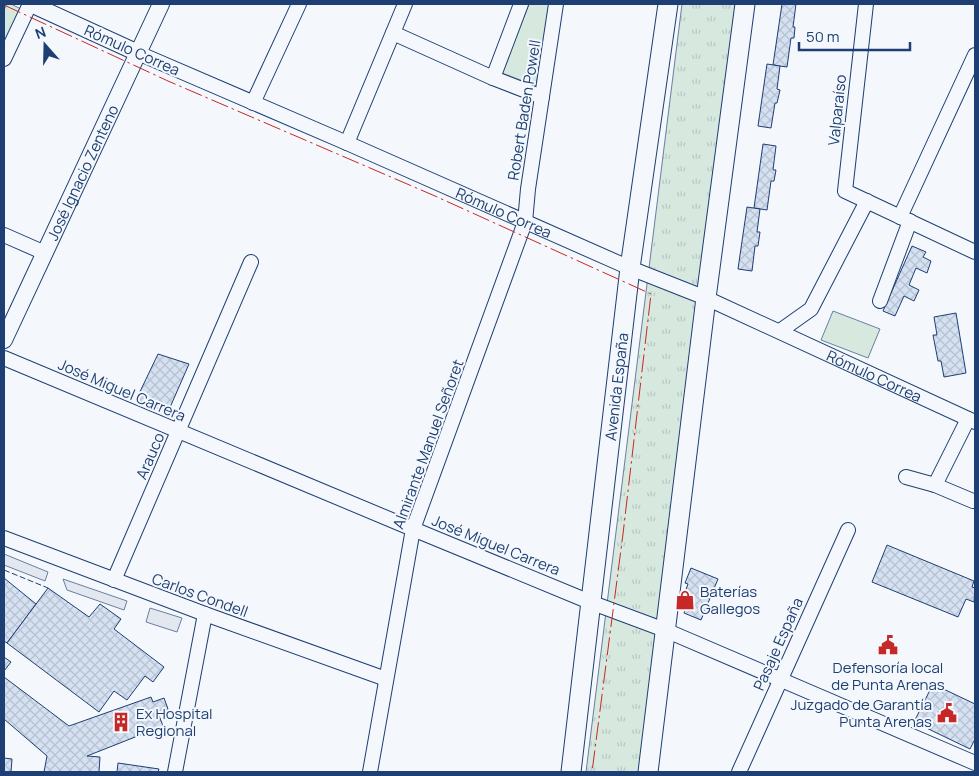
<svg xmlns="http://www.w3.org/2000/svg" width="979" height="776" viewBox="0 0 979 776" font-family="Manrope,sans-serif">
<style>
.grass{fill:#d7e8df;stroke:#687fa3}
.park{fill:url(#park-tufts);stroke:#687fa3}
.parking{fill:#e3e8f0;stroke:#687fa3}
.building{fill:url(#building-cross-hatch);stroke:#1d3f73}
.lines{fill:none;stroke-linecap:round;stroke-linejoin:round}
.minor-casing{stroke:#1d3f73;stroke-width:16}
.tertiary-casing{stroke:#1d3f73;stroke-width:18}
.secondary-casing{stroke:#1d3f73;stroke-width:21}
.minor{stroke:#f4f7fb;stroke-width:14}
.tertiary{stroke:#f4f7fb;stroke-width:16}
.secondary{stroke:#f4f7fb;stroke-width:19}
.fence{stroke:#1d3f73;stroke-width:1;stroke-dasharray:6 2.5;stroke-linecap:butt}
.power{stroke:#c62828;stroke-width:1;stroke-dasharray:18 4 2.5 4;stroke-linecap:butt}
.labels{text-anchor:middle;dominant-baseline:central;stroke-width:4;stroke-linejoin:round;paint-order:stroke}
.street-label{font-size:15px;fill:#1d3f73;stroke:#f4f7fb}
.poi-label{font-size:15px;fill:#1d3f73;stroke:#f4f7fb;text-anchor:start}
</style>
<defs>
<pattern id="park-tufts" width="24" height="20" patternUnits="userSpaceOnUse" patternTransform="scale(1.25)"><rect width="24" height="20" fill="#d7e8df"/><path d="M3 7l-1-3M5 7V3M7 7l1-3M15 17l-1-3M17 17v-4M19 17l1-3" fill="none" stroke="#b8c8c3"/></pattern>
<pattern id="building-cross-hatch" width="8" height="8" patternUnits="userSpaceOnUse" patternTransform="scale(1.25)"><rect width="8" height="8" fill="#d5e0f0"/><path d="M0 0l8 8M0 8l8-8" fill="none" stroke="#b6c1d1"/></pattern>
</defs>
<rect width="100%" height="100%" fill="#f4f7fb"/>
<g class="grass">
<path d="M7,4h4l10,5 -17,37v-36z"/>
<path d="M529,4h21l-14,82 -34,-13z"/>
<path d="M833,311l47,18 -12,29 -47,-18z"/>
</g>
<path class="park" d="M682,4h59l-101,768h-54z"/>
<g class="parking">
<path d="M4,554l44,18 -3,9 -41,-16z"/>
<path d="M63,579l64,22 -3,9 -57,-20z"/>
<path d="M150,608l32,10 -5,14 -31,-10z"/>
</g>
<g class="building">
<path d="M782,4h14l-3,23h2l-1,11h-3l-4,29 -14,-2z"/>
<path d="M767,64l13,2 -3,23 3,1 -3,13h-2l-4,25 -13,-2z"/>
<path d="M763,144l13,2 -3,24h3l-2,11h-3l-4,29 -13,-2z"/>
<path d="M747,207l13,2 -3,23h3l-2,14h-3l-3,25 -14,-2z"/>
<path d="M912,246l14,6 -3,5 8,4 -4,12 -11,-5 -7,17 10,5 -5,11 -10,-5 -9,20 -12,-5z"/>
<path d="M956,313l10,60 -22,4 -3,-16h-3l-5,-26h4l-3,-18z"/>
<path d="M158,354l31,10 -21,48 -32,-12z"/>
<path d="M887,545l87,36 -2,6 3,1 -1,14 -8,-3 -8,18 -86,-35z"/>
<path d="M691,568l27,11 -17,41 -17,-7 4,-9 -4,-1 4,-9 -3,-2 3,-8 -3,-1z"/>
<path d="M4,578l32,26 -29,39 -3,-2z"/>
<path d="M48,588l41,29 11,-13 21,15 -7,10 50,38 -11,15 -8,-6 -18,24 -13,-9 -15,21 -92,-69z"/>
<path d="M4,657l7,5 -7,9z"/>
<path d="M4,677l65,49 82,-29 2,5 11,-4 4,11 -10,4 5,13 -76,30 13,1 -1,15h-55l3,-16 -43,-37z"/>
<path d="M933,684l42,20v35l-5,10 -56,-27z"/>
<path d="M4,758l8,1 -1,13h-7z"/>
<path d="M118,763l41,6 -1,3h-41z"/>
</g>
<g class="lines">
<defs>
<g id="minor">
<path d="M866,4l-21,187 130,61"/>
<path d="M393,33l100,45 49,19"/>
<path id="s1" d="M138,53l209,90 283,125 76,30 269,124"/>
<path d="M4,59l26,-55"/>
<path d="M493,78l28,-74"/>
<path d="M253,103l46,-99"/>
<path d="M347,143l58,-139"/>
<path d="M900,217l75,-162"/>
<path d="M4,235l41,18"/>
<path d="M880,301l30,-80"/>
<path d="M780,331l31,-22 56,-108"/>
<path d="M4,358l409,171 177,73 75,28 310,133"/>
<path d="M906,477l29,8 38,16"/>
<path d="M935,485l33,-66"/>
<path d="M4,538l201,76 181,65"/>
<path d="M114,580l137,-318"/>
<path d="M175,772l30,-158"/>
<path d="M370,772l43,-243 112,-307 3,-33 28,-185"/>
<path d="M739,772l109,-242"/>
</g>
<g id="tertiary">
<path d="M31,4l107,49"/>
<path id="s2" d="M4,340l157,-336"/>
</g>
<g id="secondary">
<path id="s3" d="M571,772l59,-504 38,-264"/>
<path d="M648,772l58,-474 39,-294"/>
</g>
</defs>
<use href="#minor" class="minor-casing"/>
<use href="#tertiary" class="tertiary-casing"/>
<use href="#secondary" class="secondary-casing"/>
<use href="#minor" class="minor"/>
<use href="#tertiary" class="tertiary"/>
<use href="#secondary" class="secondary"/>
<path class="fence" d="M4,570l44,18"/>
<path class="power" d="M4,5l164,76 267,115 216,98 -28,240 -31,238"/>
</g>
<defs>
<symbol id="shop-bare" viewBox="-9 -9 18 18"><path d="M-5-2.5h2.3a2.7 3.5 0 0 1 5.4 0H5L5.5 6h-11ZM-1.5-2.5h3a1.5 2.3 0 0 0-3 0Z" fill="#c62828" stroke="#f4f7fb" stroke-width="2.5" paint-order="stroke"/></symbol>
<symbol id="civic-bare" viewBox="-9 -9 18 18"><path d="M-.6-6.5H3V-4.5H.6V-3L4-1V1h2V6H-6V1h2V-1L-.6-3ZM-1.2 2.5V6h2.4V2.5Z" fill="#c62828" stroke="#f4f7fb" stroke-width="2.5" paint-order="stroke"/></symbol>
<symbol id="building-bare" viewBox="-9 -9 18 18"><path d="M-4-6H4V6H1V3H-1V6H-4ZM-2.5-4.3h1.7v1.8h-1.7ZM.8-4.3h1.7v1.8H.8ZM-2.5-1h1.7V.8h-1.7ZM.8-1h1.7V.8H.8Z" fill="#c62828" stroke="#f4f7fb" stroke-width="2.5" paint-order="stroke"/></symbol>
</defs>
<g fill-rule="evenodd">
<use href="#shop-bare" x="671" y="586" width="28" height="28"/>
<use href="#civic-bare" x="874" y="631" width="28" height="28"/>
<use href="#civic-bare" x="933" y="699" width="28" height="28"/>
<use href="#building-bare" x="107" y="708" width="28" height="28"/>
</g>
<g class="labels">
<g class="street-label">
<text transform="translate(132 50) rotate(24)">Rómulo Correa</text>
<text transform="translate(524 110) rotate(-81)">Robert Baden Powell</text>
<text transform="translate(837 110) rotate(-84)">Valparaíso</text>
<text stroke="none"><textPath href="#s2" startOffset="185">José Ignacio Zenteno</textPath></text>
<text stroke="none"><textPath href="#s1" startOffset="399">Rómulo Correa</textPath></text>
<text stroke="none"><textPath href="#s1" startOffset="804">Rómulo Correa</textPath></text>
<text stroke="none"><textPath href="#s3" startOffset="388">Avenida España</textPath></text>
<text transform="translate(122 390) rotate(23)">José Miguel Carrera</text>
<text transform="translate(428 444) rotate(-70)">Almirante Manuel Señoret</text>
<text transform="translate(150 456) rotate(-67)">Arauco</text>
<text transform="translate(496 545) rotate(22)">José Miguel Carrera</text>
<text transform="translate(200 595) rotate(20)">Carlos Condell</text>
<text transform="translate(778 644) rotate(-66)">Pasaje España</text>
</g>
<g class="poi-label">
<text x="700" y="591">Baterías<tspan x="700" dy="17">Gallegos</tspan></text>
<text x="888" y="667" text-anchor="middle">Defensoría local<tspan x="888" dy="17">de Punta Arenas</tspan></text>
<text x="932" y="704" text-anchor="end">Juzgado de Garantía<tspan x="932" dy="17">Punta Arenas</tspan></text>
<text x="136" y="713">Ex Hospital<tspan x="136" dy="17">Regional</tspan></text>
</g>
</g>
<rect width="979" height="776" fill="none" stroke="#1d3f73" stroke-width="10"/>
<g transform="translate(45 45) rotate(340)" stroke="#f4f7fb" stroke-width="4" paint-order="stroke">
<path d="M0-4L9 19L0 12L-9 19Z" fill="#1d3f73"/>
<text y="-8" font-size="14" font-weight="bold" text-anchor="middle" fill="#1d3f73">N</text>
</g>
<path d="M799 42v8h111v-8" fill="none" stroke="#1d3f73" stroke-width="2.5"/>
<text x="806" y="42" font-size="15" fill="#1d3f73" stroke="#f4f7fb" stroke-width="4" paint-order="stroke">50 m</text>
</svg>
